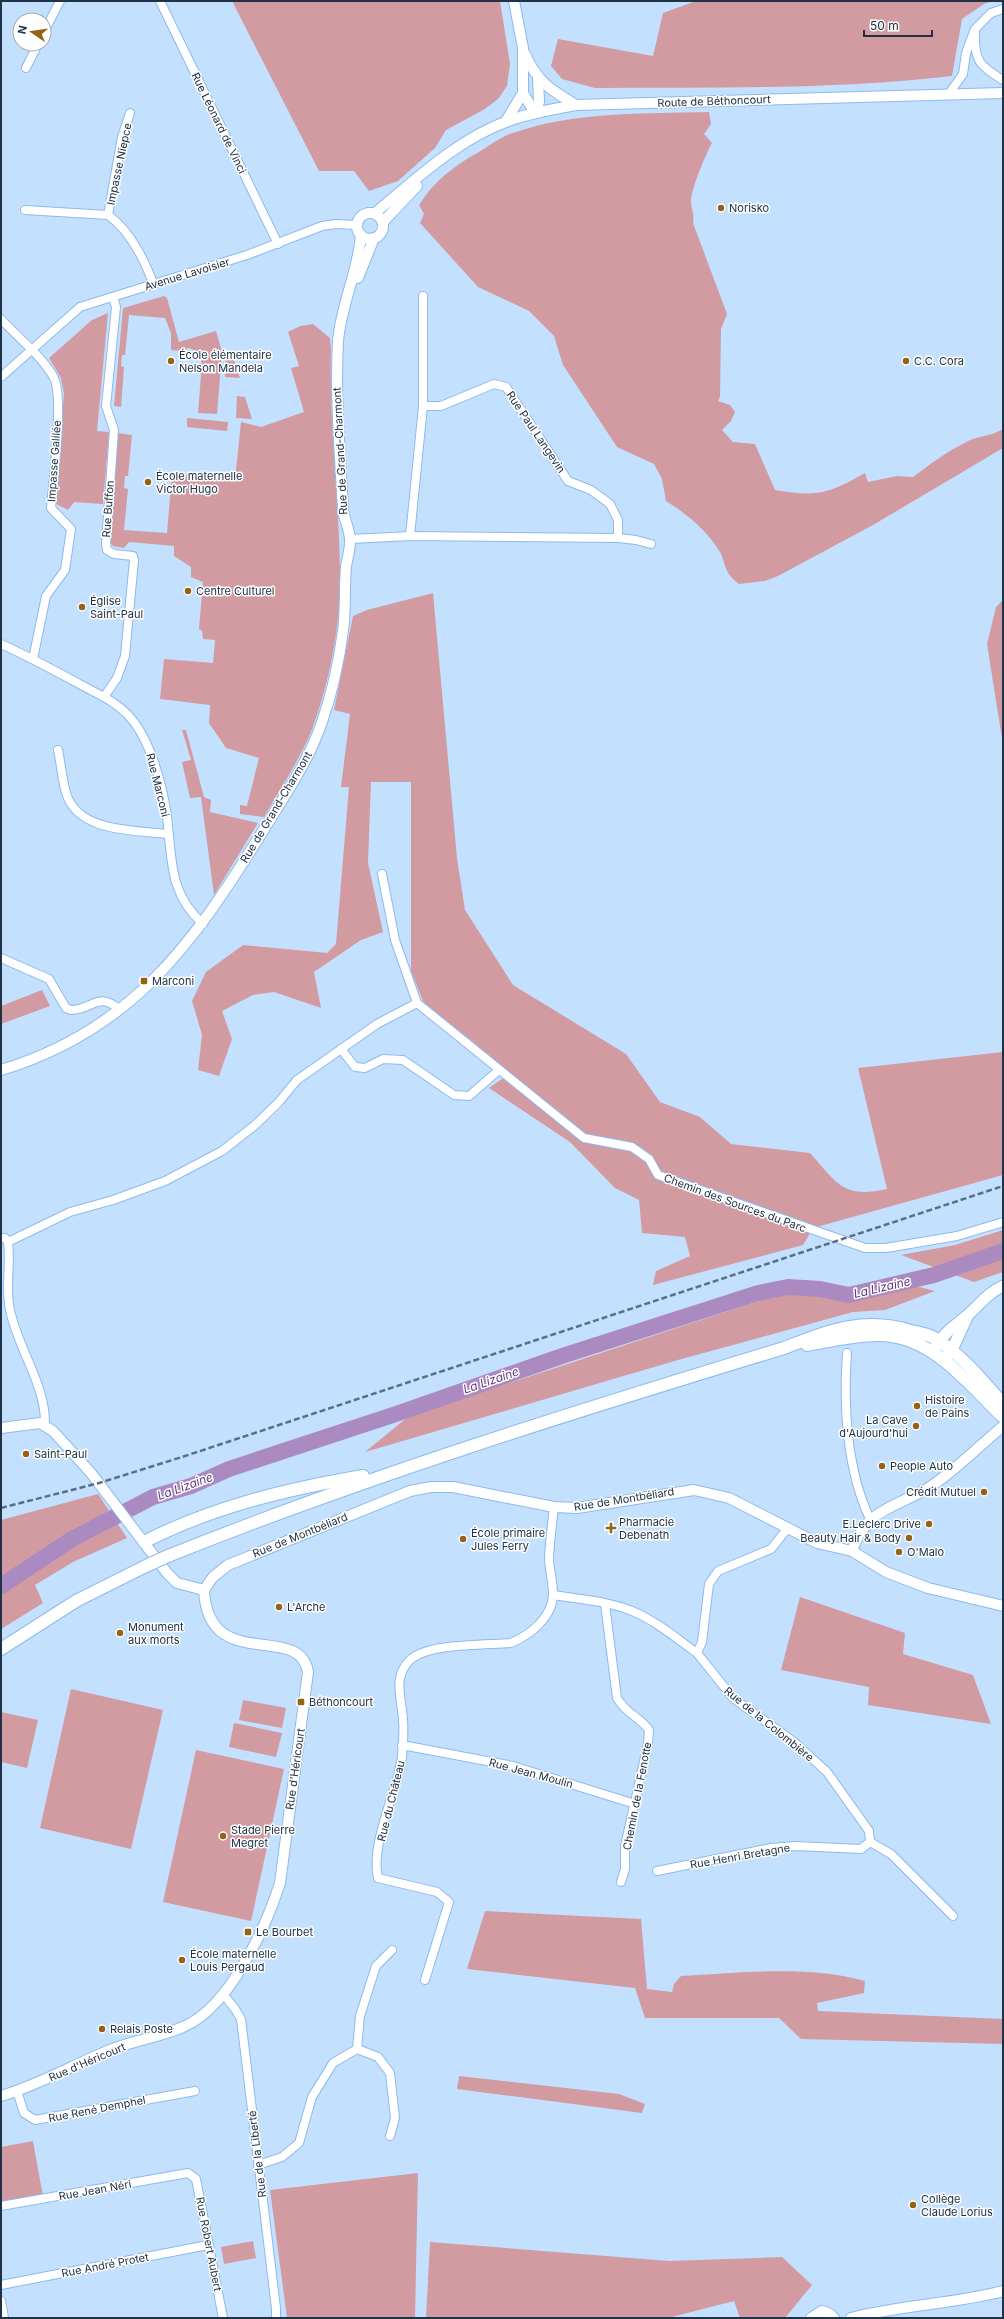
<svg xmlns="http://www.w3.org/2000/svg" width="1004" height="2319" viewBox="0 0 1004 2319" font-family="Inter,sans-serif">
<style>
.green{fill:#d29ba1}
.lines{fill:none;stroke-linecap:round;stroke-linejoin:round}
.river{stroke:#ab8ac1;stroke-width:16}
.minor-casing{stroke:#8cbaec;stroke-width:10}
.tertiary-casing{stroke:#8cbaec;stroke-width:12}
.secondary-casing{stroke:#8cbaec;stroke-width:13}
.primary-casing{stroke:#8cbaec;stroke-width:14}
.minor{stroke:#fff;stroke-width:8}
.tertiary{stroke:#fff;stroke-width:10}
.secondary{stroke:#fff;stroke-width:11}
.primary{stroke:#fff;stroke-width:12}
.rail{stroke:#596f86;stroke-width:2.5;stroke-dasharray:6 3;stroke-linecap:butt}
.primary-bridge-casing{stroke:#8cbaec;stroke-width:14;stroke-linecap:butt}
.primary-bridge{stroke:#fff;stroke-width:12}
.poi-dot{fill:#966316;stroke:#fefefe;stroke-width:1.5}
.labels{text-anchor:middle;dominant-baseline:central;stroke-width:3;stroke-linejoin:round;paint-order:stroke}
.street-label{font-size:11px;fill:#203246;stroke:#fefefe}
.poi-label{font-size:11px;fill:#203246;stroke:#fefefe;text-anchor:start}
.water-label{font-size:12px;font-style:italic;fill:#63397d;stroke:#fefefe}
</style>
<rect width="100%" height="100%" fill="#c4e0ff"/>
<g class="green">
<path d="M232,1h268l10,63 -3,22 -9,13 -13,10 -39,21 -11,18 -37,33 -29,10 -15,-20h-35z"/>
<path d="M696,1h297l-9,3 -22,15 -10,57c-118,14 -238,11 -357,12l-33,-9 -11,-13 7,-27 95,17 10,-43z"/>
<path d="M709,112l2,12 -7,10 8,9c-7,13 -19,42 -21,56 -1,8 4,14 2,24l34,91 -6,15 -1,68 -2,4 12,4 5,7 -4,9 -9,9 11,12 22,2 20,46c43,7 53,4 90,-17l3,9 29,-6 16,1c17,-13 35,-26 55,-36 11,-5 24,-5 35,-12v19l-130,77 -95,51 -13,5 -26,3c-18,-13 -11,-22 -23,-38 -13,-19 -31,-33 -50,-45l-4,-22 -8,-15 -37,-17 -54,-82 -9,-29 -25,-25 -51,-24 -58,-64 4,-9 -5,-9c14,-23 36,-40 60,-53 11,-7 23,-16 34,-19 63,-22 131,-19 196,-21z"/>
<path d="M164,296l3,2 12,44 37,-11 6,21 -5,62 -19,-1 4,-50 -6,-12 -7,-3 -7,3 -11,-1v-17l-6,-15 -36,-3 -4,40h-3l-1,11 3,1 -3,40 -7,-1 9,-98z"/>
<path d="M108,313l-11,118 12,1 -6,72 -29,-2 -6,8 -14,-7 10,-109 -3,-16 -12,-20 43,-38z"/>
<path d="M313,324l17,14 1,12c-2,74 8,148 9,222 1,47 -8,98 -23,143 -11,36 -34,69 -53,102l-24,-3v-9l7,1 12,-48 -33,-10 -17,-25 1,-18 -50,-6 4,-40 49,4 2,-23 -12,-1 -1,-8 -3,-2 4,-47 -12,-5v-10l-17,-11v-10l-45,-4 -5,6 -11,-2 -4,-5 9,-108 14,2 -4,41h-3l-1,12 4,1 -4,41 43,3 5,-59 59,5 5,-9 5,-48 20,5 43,-15 -13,-44 8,-2 -11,-34 12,-6z"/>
<path d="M232,354l8,24 -15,-1 1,-22z"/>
<path d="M237,396l8,1 7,22 -16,-1z"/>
<path d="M187,418l41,4 -1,9 -40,-4z"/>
<path d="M433,593l24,265 8,52 48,75 113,69 34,48 40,15 31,27 79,9c27,30 33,46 77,36l-29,-121 145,-16v123l-190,53 -10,17 -150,40 3,-14 34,-15 -5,-19 -43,-4 -3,-33 -24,-12 -45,-46 -81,-54 20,-14 -84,-68 -14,-35v-189h-40l-3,81 15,69 -22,8 -47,32 7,36 -47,-16 -21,3 -31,16 10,28 -13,37 -21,-6 4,-35 -10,-34 14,-29 37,-27 84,8 9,-9 13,-157h-8l9,-73 -16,-4 19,-94 14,-6z"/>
<path d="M1003,600v145l-16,-101 9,-37z"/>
<path d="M182,730h4l18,67 7,3 -1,12 48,11 -44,72 -13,-98 -11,1 -8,-36 9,-2z"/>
<path d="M42,990l8,16 -49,18v-18z"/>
<path d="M1003,1230v42l-29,10 -73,-27 54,-10z"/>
<path d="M911,1285l24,6 -50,19 -32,2 -175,48 -313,92 44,-36 368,-121 27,-1 37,6 22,-1z"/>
<path d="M98,1494l29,44 -54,24 -38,23 8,18 -42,26v-109z"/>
<path d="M800,1597l105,36 -2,21 70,21 18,49 -123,-19 1,-18 -88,-17z"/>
<path d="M71,1689l92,21 -32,139 -91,-21z"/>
<path d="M243,1700l43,8 -4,20 -43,-8z"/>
<path d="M1,1712l37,8 -11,48 -26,-6z"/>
<path d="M234,1723l48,10 -6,24 -47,-10z"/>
<path d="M196,1750l88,19 -33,152 -88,-19z"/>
<path d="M485,1911l156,8 6,70 25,3 2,-8 7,-8c61,-3 125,-11 184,5l-1,12 -47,10 1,8 185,8v25l-202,-5 -22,-21h-134l-10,-30 -168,-19z"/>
<path d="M459,2076l160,18 26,10 -3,9 -185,-24z"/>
<path d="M33,2141l10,55 -42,8v-57z"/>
<path d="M418,2173l-3,145h-128l-17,-128z"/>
<path d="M253,2241l3,17 -32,6 -3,-17z"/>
<path d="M430,2242l239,19 113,-4 30,28 -27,33h-45l-6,-17 -66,17h-242z"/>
</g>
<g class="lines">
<path class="river" d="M1,1586l71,-47 81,-42 38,-11 38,-17 167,-55 169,-59 193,-62 30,-6 32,2 29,6 85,-20 69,-24"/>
<defs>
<g id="minor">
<path d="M160,1l118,243"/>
<path d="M44,32l16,-31"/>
<path d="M975,32c-1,28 4,34 28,48"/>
<path d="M26,68l12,-24"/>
<path d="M948,95l15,-21 3,-21 9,-24 16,-16 12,-4"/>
<path d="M25,210l83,5c21,15 36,44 45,68"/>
<path d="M108,215l14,-78 8,-24"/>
<path d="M1,319c16,18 42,38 53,59 10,19 -1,104 -3,130l20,21 -6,41 -19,26 -13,63"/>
<path d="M1,377l79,-70 167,-52 75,-29 14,-2 20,1"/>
<path d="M423,406h18l53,-22 12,3 62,94 23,9 19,14 8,16v18"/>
<path d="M410,536l13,-130v-110"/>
<path d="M351,539l59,-3 208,2 18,2 15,4"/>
<path d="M1,644c29,13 56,28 84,43 15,8 31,15 43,28 21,22 33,65 38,95 7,44 0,81 37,114"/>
<path d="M104,697l13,-19 8,-22 9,-96 -1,-4 -19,-2 -7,-4 -1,-7 8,-113 -8,-24 10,-99 -3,-10"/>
<path d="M58,750c3,14 4,29 8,43 12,40 69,37 102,41"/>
<path d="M382,874l13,66 22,63 167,135 48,9 17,12 9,16 207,73h21l71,-12 46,-14"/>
<path d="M1,958l48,21 17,29 5,2c23,-1 27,-19 49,0"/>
<path d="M341,1049l14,18 10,1 18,-9 20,1 51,35 15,1 30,-26"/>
<path d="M1,1238h4l3,4"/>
<path d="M8,1242l62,-30 43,-12 52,-19 57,-30 32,-25 24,-23 19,-23 80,-56 40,-21"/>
<path d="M8,1242c3,23 -3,46 2,68 8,39 36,75 35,115"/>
<path d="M847,1353c-4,53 0,118 23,166"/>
<path d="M787,1529l-16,20 -53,22 -9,13 -7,58 -5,11 36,45 61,44 33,30 42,59 1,11 21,12 62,62"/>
<path d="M553,1595c26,4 55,6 79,16 24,10 44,27 65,42"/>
<path d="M605,1604l12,94c10,17 21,17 32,32l-1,14 -23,102v23l-4,13"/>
<path d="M402,1745l111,21 122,38"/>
<path d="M657,1871l114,-23 24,-2 66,3 9,-7"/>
<path d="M425,1980l24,-78 -12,-10 -59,-14c-8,-34 19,-86 24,-121 1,-12 2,-25 1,-37 -1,-21 -11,-43 7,-60 18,-17 76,-15 101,-17 19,-8 42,-26 42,-49 0,-13 -4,-25 -4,-37 1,-17 3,-33 5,-50"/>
<path d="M224,1995l11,14 6,10 35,289v10"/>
<path d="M357,2049l3,-33 16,-50 16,-16"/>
<path d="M17,2091l7,22 11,7 160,-29"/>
<path d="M258,2165l24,-8 17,-14 13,-46 21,-34 24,-14 21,8 12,16 5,45 -5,18"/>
<path d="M1,2206l187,-33 8,6 27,139"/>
<path d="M1,2285l207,-40"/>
<path d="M1,2301l3,17"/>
</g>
<g id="tertiary">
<path d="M514,1l9,47v45l12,20"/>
<path d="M525,54c12,28 26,36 51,51"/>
<path d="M535,113l4,-11 -1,-24"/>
<path d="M506,121l17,-28"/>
<circle cx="370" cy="226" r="13"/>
<path d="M375,213c40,-33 83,-74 133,-92 22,-8 45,-12 68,-16l427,-12"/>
<path d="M383,222l34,-36"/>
<path d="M358,278l16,-40"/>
<path d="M1,1070c130,-39 192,-126 260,-236 22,-36 47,-71 61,-112 10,-29 17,-61 21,-91 3,-21 1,-43 3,-64 1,-8 4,-17 4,-25 1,-10 -6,-22 -7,-33 -3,-56 -8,-112 -5,-168 3,-36 20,-69 23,-106"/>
<path d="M1,1428l39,-5 13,8 38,42 76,100 10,10 27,7"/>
<path d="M852,1551c14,-43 45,-44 78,-64 26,-17 49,-41 73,-61"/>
<path d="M204,1590l9,-13 15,-12 182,-74 21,-4h22l101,20 23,1 117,-18 35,8 88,45 35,8 34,21 42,16 75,18"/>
<path d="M1,2096c38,-11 72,-31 109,-46 24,-10 52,-13 75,-24 45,-20 81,-99 95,-143l28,-211c-8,-51 -100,3 -104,-82"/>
<path d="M811,2318l11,-7 8,3 4,4"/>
<path d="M851,2318c49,-13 102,-14 152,-27"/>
</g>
<g id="secondary">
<path d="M934,1349c13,-20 19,-21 35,-35 12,-11 19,-21 34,-28"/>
<path d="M943,1360l8,-8 17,-37"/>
</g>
<g id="primary">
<path d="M807,1345c23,-4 47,-10 70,-10 55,-1 90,48 126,82"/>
<path d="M144,1542c68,-35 143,-53 219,-66"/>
<path d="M168,1556c202,-81 409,-145 616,-208 44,-17 80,-32 127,-17 8,2 17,3 23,7 27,16 49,43 69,66"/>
<path d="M1,1649l75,-48 72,-36"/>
</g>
</defs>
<use href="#minor" class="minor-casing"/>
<use href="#tertiary" class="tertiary-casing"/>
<use href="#secondary" class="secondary-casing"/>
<use href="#primary" class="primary-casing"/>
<use href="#minor" class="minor"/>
<use href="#tertiary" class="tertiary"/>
<use href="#secondary" class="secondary"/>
<use href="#primary" class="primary"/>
<path class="rail" d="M1,1508l98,-25 83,-26 821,-271"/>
<defs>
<path id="primary-bridge" d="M148,1565l20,-9"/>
</defs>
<use href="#primary-bridge" class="primary-bridge-casing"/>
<use href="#primary-bridge" class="primary-bridge"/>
</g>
<g class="poi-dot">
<circle cx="721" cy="208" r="4"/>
<circle cx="171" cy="361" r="4"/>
<circle cx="906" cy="361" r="4"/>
<circle cx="148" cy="482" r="4"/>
<circle cx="188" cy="591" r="4"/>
<circle cx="82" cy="607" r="4"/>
<rect x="140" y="977" width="8" height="8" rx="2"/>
<circle cx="917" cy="1406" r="4"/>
<circle cx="916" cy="1426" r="4"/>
<circle cx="26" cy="1454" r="4"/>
<circle cx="882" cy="1466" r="4"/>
<circle cx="984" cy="1492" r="4"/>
<circle cx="929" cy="1524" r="4"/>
<path d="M609 1522h4v4h4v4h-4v4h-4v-4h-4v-4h4z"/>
<circle cx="909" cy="1538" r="4"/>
<circle cx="463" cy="1539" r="4"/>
<circle cx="899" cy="1552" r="4"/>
<circle cx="279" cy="1607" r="4"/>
<circle cx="120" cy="1633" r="4"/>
<rect x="297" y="1698" width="8" height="8" rx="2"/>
<circle cx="223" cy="1836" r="4"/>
<rect x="244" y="1928" width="8" height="8" rx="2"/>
<circle cx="182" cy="1960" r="4"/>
<circle cx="102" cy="2029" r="4"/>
<circle cx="913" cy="2205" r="4"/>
</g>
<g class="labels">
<g class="street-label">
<text transform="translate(714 101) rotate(-2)">Route de Béthoncourt</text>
<text transform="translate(219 123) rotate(64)">Rue Léonard de Vinci</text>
<text transform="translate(119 164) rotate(-78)">Impasse Niepce</text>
<text transform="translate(187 274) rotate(-17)">Avenue Lavoisier</text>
<text transform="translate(536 432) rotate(56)">Rue Paul Langevin</text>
<text transform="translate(340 451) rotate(-93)">Rue de Grand-Charmont</text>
<text transform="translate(54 461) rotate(-86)">Impasse Galilée</text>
<text transform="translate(108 509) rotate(-86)">Rue Buffon</text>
<text transform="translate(158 785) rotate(76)">Rue Marconi</text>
<text transform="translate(276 807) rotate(-59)">Rue de Grand-Charmont</text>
<text transform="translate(735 1203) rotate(20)">Chemin des Sources du Parc</text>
<text transform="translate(624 1499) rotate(-9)">Rue de Montbéliard</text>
<text transform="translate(300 1535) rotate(-22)">Rue de Montbéliard</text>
<text transform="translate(769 1724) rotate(39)">Rue de la Colombière</text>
<text transform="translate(295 1769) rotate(-82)">Rue d'Héricourt</text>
<text transform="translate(531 1773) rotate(15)">Rue Jean Moulin</text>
<text transform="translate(637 1796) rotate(-79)">Chemin de la Fenotte</text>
<text transform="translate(391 1801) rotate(-76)">Rue du Château</text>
<text transform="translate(740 1856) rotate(-10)">Rue Henri Bretagne</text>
<text transform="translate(87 2062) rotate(-23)">Rue d'Héricourt</text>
<text transform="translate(97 2109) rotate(-11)">Rue René Demphel</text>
<text transform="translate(257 2154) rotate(-97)">Rue de la Liberté</text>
<text transform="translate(95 2190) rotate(-10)">Rue Jean Néri</text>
<text transform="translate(209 2244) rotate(79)">Rue Robert Aubert</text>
<text transform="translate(105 2265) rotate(-11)">Rue André Protet</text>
</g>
<g class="poi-label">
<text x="729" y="208">Norisko</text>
<text x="179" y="355">École élémentaire<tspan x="179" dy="13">Nelson Mandela</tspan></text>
<text x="914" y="361">C.C. Cora</text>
<text x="156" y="476">École maternelle<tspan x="156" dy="13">Victor Hugo</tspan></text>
<text x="196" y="591">Centre Culturel</text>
<text x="90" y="601">Église<tspan x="90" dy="13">Saint-Paul</tspan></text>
<text x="152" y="981">Marconi</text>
<text x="925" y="1400">Histoire<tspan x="925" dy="13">de Pains</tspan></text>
<text x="908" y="1420" text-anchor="end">La Cave<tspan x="908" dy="13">d'Aujourd'hui</tspan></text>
<text x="34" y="1454">Saint-Paul</text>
<text x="890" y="1466">People Auto</text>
<text x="976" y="1492" text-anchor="end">Crédit Mutuel</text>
<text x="619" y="1522">Pharmacie<tspan x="619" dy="13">Debenath</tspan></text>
<text x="921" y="1524" text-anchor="end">E.Leclerc Drive</text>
<text x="471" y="1533">École primaire<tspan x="471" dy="13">Jules Ferry</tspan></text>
<text x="901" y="1538" text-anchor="end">Beauty Hair &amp; Body</text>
<text x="907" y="1552">O'Malo</text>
<text x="287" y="1607">L'Arche</text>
<text x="128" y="1627">Monument<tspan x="128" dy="13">aux morts</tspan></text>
<text x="309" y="1702">Béthoncourt</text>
<text x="231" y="1830">Stade Pierre<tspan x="231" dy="13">Megret</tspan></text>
<text x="256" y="1932">Le Bourbet</text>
<text x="190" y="1954">École maternelle<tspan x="190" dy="13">Louis Pergaud</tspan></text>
<text x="110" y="2029">Relais Poste</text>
<text x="921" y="2199">Collège<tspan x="921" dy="13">Claude Lorius</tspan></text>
</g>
<g class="water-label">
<text transform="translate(882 1287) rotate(-13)">La Lizaine</text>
<text transform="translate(491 1380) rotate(-19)">La Lizaine</text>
<text transform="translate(185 1486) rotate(-20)">La Lizaine</text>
</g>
</g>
<rect width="1004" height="2319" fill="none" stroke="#203246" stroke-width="4"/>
<g transform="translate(32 32) rotate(283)"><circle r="19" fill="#fefefe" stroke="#a5acb4"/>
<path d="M0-3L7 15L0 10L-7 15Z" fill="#966316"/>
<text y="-6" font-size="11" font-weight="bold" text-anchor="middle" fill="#203246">N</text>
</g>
<path d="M864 30v6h68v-6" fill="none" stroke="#203246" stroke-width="2"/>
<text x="870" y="30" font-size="12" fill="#203246" stroke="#fefefe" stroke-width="3" paint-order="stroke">50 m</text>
</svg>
